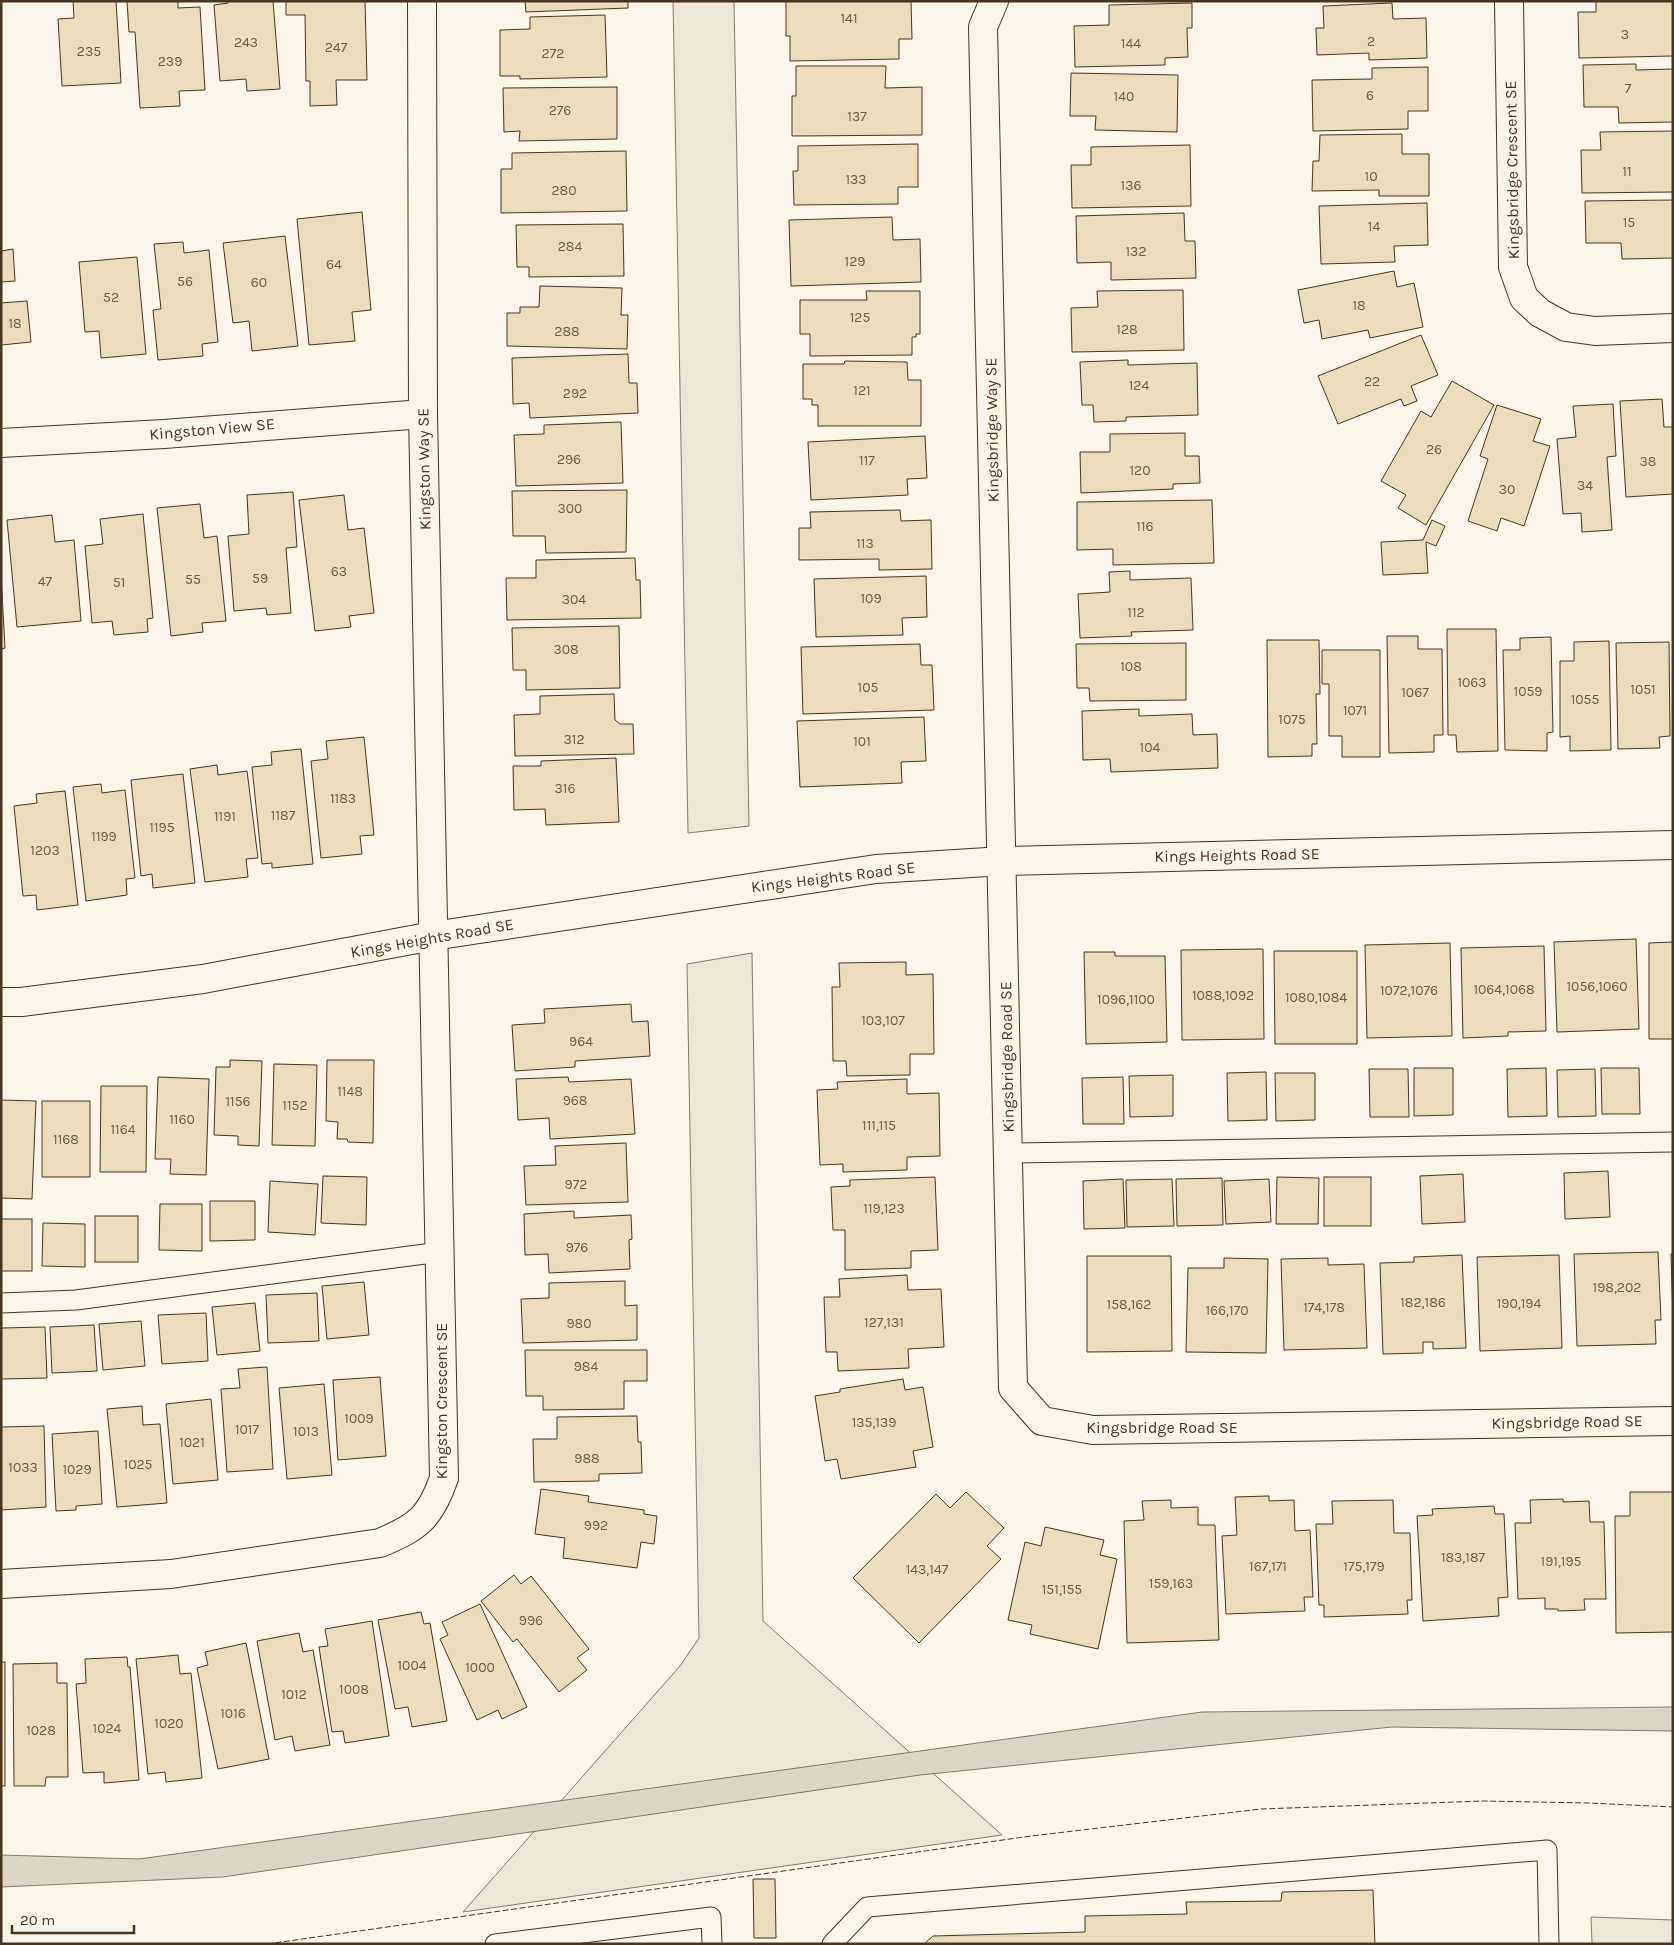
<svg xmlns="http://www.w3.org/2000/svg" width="1674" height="1945" viewBox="0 0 1674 1945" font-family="Karla,sans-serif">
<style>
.green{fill:#ede6d9;stroke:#887966}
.water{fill:#dcd4c6;stroke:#887966}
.building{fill:#ecdcbc;stroke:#4a3520}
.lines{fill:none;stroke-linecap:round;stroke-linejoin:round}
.lane-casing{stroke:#4a3520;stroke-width:21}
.street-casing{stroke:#4a3520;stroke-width:30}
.lane{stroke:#fbf6e9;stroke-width:19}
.street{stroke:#fbf6e9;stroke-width:28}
.fence{stroke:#4a3520;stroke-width:1;stroke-dasharray:6 2.5;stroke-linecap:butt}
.labels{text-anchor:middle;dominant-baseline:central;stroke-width:4;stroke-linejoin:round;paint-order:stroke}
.number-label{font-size:14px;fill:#725f47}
.street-label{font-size:16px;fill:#4a3520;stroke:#fbf6e9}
</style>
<rect width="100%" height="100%" fill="#fbf6e9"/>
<g class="green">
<path d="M673,1h61l15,825 -61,7z"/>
<path d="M752,953l11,668 239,214 -539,77 217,-246 19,-28 -12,-674z"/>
<path d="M1591,1917l82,3v24h-81z"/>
</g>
<path class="water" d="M1673,1707v24l-281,-4 -472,48 -697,102 -222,10v-32l138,4 1063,-147z"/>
<g class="building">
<path d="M73,1h43l5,82 -59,3 -4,-67 16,-1z"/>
<path d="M127,1h51v7l22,-1 5,83 -26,1 1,15 -40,2 -5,-76h-6z"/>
<path d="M228,1h45l7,88 -33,2 -1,-12 -26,2 -6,-76 14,-2z"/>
<path d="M286,1h79l2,79h-31l1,25 -27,1v-25h-4l-1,-66h-19z"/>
<path d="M525,1h103v7l-102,4z"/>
<path d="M786,1h125l1,38h-13v20l-109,2v-25h-4z"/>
<path d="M1596,1h77v55l-94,2 -1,-46h18z"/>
<path d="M1192,3v25h-5l1,29 -23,1v7l-90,2 -1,-41 35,-1v-20z"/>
<path d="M1392,3l1,16 33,-1 1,40 -58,2v-7l-52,2 -1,-27h8l-1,-22z"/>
<path d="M605,15l2,62 -87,2v-3h-20v-46l30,-1v-12z"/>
<path d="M1636,64v6l37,-1v53l-54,1 -1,-16h-34l-1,-42z"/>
<path d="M796,66h90l-1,22 37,-1v48l-130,1v-40h4z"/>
<path d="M1428,67v44h-20v18l-95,2 -1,-51 60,-1v-11z"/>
<path d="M1071,73l107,2 -1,57 -82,-2 1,-14h-26z"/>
<path d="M617,87v52l-98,2 1,-10 -16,1 -1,-44z"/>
<path d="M1673,131v61l-91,1 -1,-43h20l-1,-18z"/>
<path d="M1402,134v20h27v42h-50v-6l-67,1 1,-30h6l1,-26z"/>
<path d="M918,144v43h-20v17l-104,1 -1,-34h5v-25z"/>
<path d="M1190,145l1,61 -119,2 -1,-43h20v-18z"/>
<path d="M626,151l1,60 -126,2v-44h11v-16z"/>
<path d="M1673,200v58l-51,1 -1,-16h-35l-1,-42z"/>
<path d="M1427,203l1,42 -34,1 1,16 -74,2 -2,-58z"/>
<path d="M362,212l9,98 -19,2 3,29 -46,4 -12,-126z"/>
<path d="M1184,213l1,28h10l1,37 -85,2v-18l-34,1 -1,-47z"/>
<path d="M892,217l1,23 27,-1 1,43 -130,4 -2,-66z"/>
<path d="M623,224l1,52 -95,1v-10h-12l-1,-42z"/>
<path d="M285,236l13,110 -46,5 -3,-30 -16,2 -10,-80z"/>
<path d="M183,242l1,11 25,-3 9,92 -16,2 1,12 -45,4 -5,-50 8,-1 -7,-65z"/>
<path d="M13,249l2,32 -14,1v-31z"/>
<path d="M137,257l9,97 -45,4 -2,-27 -14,1 -6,-70z"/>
<path d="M1394,271l3,16 17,-4 9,44 -53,11 -2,-8 -46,9 -3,-19 -15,3 -6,-33z"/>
<path d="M540,286l82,2 -1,27h7l-1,34 -120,-3v-33h13v-6h19z"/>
<path d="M1183,290l1,60 -112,2 -1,-44 27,-1 -1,-16z"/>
<path d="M866,291h54v43h-4v3h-4v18l-102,1v-22h-10v-34h67z"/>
<path d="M27,301l4,41 -30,3v-42z"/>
<path d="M1421,335l17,40 -27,11 6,15 -13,5 -3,-7 -63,25 -20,-48z"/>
<path d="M628,354l1,29h8l1,30 -108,5 -1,-15 -16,1 -1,-46z"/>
<path d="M1128,360v5l69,-2 1,52 -72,2v4l-32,1 -1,-17h-11l-2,-43z"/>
<path d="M845,361l62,1 1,18h13v46h-103v-21h-6v-6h-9v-35h41z"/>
<path d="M1452,381l42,24 -68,120 -28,-17 8,-13 -25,-14 40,-70 10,6z"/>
<path d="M1662,399l2,28h9v67l-47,3 -6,-96z"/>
<path d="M1613,404l3,52 -9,1 5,73 -30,2 -1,-19 -18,1 -6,-75 19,-2 -3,-31z"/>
<path d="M1497,405l44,14 -8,22 17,5 -26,80 -23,-8 -4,13 -29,-10 20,-62 -8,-3z"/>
<path d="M621,422l2,61 -107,3 -2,-51 30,-1v-9z"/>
<path d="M1185,433v23h14l1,27 -27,1v5l-92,4 -1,-41h30v-18z"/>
<path d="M925,436l2,42 -20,1 1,16 -97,5 -3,-58z"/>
<path d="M627,490l-1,62 -80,1 -1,-17h-32l-1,-45z"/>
<path d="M293,492l4,55 -11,1 5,65 -24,2 -1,-7 -32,3 -6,-75 21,-2 -2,-39z"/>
<path d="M344,495l4,35 16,-2 10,85 -25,3 2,11 -36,4 -16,-131z"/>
<path d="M1212,500l2,63 -101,2v-16l-36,1v-48z"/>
<path d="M200,504l4,34 13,-2 9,85 -24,2 1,9 -32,4 -14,-128z"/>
<path d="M900,510l1,11 30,-1 1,49 -53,1v-11l-80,1v-32h12l-1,-16z"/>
<path d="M143,514l10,104 -6,1 1,13 -34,3 -2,-14 -20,2 -7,-77 18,-2 -3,-25z"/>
<path d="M52,515l3,27 19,-2 7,81 -64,6 -10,-107z"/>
<path d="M1432,520l13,6 -9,20 -10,-4 2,31 -45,2 -2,-33 42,-2z"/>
<path d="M635,558l1,22h4l1,38 -134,2 -1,-42h30v-18z"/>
<path d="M1130,571v9l61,-2 2,52 -62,2 1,4 -52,2 -2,-44 32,-2 -1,-20z"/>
<path d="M1,574l4,74 -4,1z"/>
<path d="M926,576l1,41 -25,1 1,17 -87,2 -2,-58z"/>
<path d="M619,626l1,62 -94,2v-20h-13l-1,-42z"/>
<path d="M1447,629h49l2,122 -41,1 -1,-17h-8z"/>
<path d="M1387,636h31v13h24l1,86h-9v17l-45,1z"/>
<path d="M1551,637l2,95 -6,1v18l-42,-1 -2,-100h17v-12z"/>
<path d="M1267,640h52l1,54h-4l1,50h-5v12l-44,1z"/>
<path d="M1609,641l2,109 -41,1v-15l-10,1v-76h14v-19z"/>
<path d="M1669,642l1,94 -11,1 1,11 -42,1 -2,-106z"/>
<path d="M1186,643v57l-96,1 -1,-13h-12l-1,-44z"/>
<path d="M920,644l1,21h11l2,45 -131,4 -2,-67z"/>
<path d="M1322,650h58v107h-38v-21h-13v-52h-7z"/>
<path d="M614,694l1,26 5,4h13l1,30 -119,2 -1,-41 26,-1v-18z"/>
<path d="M1139,709v7l53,-2 1,21 24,-1 1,34 -107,4 -1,-13 -27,1 -1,-49z"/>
<path d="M924,717l2,44 -25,1 1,21 -102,4 -3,-66z"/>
<path d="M364,737l10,98 -14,1 2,18 -41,4 -10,-97 17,-2 -2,-18z"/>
<path d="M301,749l12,115 -41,4v-5l-10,1 -10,-97 20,-2 -1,-13z"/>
<path d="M616,758l3,64 -73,3 -1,-16 -31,1 -1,-44h28v-5z"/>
<path d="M217,765l1,10 29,-4 11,87 -12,1 2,18 -43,5 -15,-113z"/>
<path d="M183,774l12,109 -42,5 -1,-14 -11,2 -10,-96z"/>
<path d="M101,784l1,9 23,-3 10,88 -9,1 1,16 -41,6 -13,-114z"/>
<path d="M65,791l13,114 -41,5 -1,-15 -13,1 -9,-90 23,-3 -1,-9z"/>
<path d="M1636,939l3,90 -82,3 -3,-90z"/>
<path d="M1673,942v97h-24v-96z"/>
<path d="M1450,943l2,93 -85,2 -2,-93z"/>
<path d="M1544,946l2,85 -38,1v4l-45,2 -2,-90z"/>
<path d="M1263,949l1,90 -82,1 -1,-90z"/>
<path d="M1274,951h83v93h-82z"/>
<path d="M1084,952h31v4h50l2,86 -81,2z"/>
<path d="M906,962v13l27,-1 1,80h-24v21l-63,1 -1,-15h-13l-1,-74h8l-1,-24z"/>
<path d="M631,1004l1,18 16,-1 2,35 -75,5v6l-60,4 -3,-46 33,-2 -1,-14z"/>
<path d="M230,1060l32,1 -3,85 -21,-1v-9l-24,-1 2,-68h14z"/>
<path d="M327,1060h47l-1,83 -25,-1 -1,-3h-10l1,-17 -12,-1z"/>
<path d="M274,1064l43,1 -2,81 -43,-1z"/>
<path d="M1414,1068h39v47l-39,1z"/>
<path d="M1546,1068l1,48 -39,1 -1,-48z"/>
<path d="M1601,1068h38l1,46h-38z"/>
<path d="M1369,1069h39l1,48h-39z"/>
<path d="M1595,1069l1,47 -38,1 -1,-47z"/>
<path d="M1266,1072l1,48 -39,1 -1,-48z"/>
<path d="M1275,1073h40v47l-39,1z"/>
<path d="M1173,1075v41l-43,1 -1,-41z"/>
<path d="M158,1077l51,2 -3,96 -36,-1 1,-15h-16z"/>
<path d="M568,1077l1,5 62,-3 4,55 -85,5 -1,-21 -31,2 -2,-41z"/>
<path d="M1123,1077l1,47h-41l-1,-46z"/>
<path d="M907,1079v15l32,-1 1,63 -33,1v13l-64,2v-8l-23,1 -3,-75 21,-1 -1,-7z"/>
<path d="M101,1086h46l-1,86h-46z"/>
<path d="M1,1100l35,1 -4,98 -31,-1z"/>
<rect x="42" y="1101" width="48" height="76"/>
<path d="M626,1143l2,59 -102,3 -2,-39 32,-1 -1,-19z"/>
<path d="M1608,1171l2,46 -45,2 -1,-46z"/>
<path d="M1463,1174l2,48 -43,2 -2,-48z"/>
<path d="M323,1176l44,1 -1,48 -45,-2z"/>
<path d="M935,1177l3,73 -27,1v17l-66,2v-40h-12l-2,-43 19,-1v-6z"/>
<path d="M1277,1177l42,1 -1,46h-42z"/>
<rect x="1324" y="1177" width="47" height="49"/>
<path d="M1222,1178l1,47 -46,1 -1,-47z"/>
<path d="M1123,1179l2,49 -41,1 -1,-48z"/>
<path d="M1172,1179l2,47 -47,1 -1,-47z"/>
<path d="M1269,1179l2,43 -45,2 -2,-43z"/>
<path d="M270,1181l48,3 -3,51 -47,-3z"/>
<path d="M210,1201h45v39l-45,1z"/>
<path d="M160,1204h42v47l-43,-1z"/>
<path d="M574,1211v7l57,-3 1,24 -3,1 1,29 -81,4 -1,-19 -23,1 -1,-41z"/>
<rect x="95" y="1216" width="43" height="46"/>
<rect x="1" y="1219" width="31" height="52"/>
<path d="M43,1223l42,1v43l-43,-1z"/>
<path d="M1658,1252l3,68h-6l1,24 -79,2 -3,-92z"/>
<path d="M1671,1254h2v65z"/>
<path d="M1462,1255l4,93 -33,1v-7h-10v11l-40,1 -3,-91 34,-1v-5z"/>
<path d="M1559,1255l3,93 -82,3 -3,-94z"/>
<path d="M1087,1256h84l1,95 -85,1z"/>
<path d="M1224,1258l44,1 -2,94 -80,-1 2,-84h36z"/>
<path d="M1328,1258v7l36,-1 3,84 -83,2 -3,-91z"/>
<path d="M907,1275l1,15 33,-1 3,58 -36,2 1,19 -71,3 -1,-19h-11l-2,-55h16l-1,-18z"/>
<path d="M625,1281v25l12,-1v35l-114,3 -2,-44 28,-1v-15z"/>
<path d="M364,1282l5,53 -42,4 -5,-53z"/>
<path d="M317,1293l2,48 -51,2 -2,-48z"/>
<path d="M255,1303l5,48 -43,4 -5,-48z"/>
<path d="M206,1313l2,48 -46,3 -4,-49z"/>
<path d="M141,1321l4,45 -42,4 -4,-46z"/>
<path d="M94,1325l3,46 -45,2 -2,-46z"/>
<path d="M45,1327l2,51 -46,1v-51z"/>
<path d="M525,1350h122v31h-23v28l-81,1v-14h-17z"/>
<path d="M267,1367l6,102 -46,3 -6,-83 19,-1 -2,-19z"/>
<path d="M380,1377l6,79 -48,4 -5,-80z"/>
<path d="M903,1379l2,11 18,-3 10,60 -20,4 3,16 -75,12 -4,-20 -12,2 -10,-65 25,-4v-3z"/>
<path d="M324,1384l8,91 -45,4 -8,-91z"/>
<path d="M211,1399l7,81 -45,4 -7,-80z"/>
<path d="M142,1406l1,19 17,-1 7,79 -50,4 -10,-98z"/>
<path d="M637,1416l1,26h3l1,31 -43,1v7l-65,1 -1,-43h24v-22z"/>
<path d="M44,1426l2,81 -45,3v-83z"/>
<path d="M98,1431l4,73 -26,2v4l-20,1 -4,-77z"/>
<path d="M541,1489l48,7 -1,6 56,8v4l13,2 -3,28 -13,-2 -4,26 -74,-10 2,-20 -30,-4z"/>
<path d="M966,1492l38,36 -17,18 14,13 -82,84 -66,-65 83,-84 14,14z"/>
<path d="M1630,1492h43v140l-57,1 -1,-117h15z"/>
<path d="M1269,1496v5l25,-1 1,31 15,-1 3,67h-9l1,14 -79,3 -4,-78 15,-1 -2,-38z"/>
<path d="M1563,1499v3l26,-1 1,21h14l2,77h-22l1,11 -27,1v-2h-13v-11l-27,1 -3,-76h16l-1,-23z"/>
<path d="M1171,1500v8l27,-1v18h17l4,115 -92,3 -3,-122 20,-1 -2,-19z"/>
<path d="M1393,1500l1,33h16l2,67h-5l1,14 -84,3v-12h-5l-3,-81h17l-1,-23z"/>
<path d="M1494,1506l1,8h9l4,83 -10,1 1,18 -76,5 -6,-105 16,-1 -1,-6z"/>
<path d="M1045,1527l59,13 -4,15 17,4 -19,90 -68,-15 2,-9 -24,-5 17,-78 16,4z"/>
<path d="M514,1575l7,9 10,-8 58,73 -12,9 10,12 -28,22 -42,-53 -4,3 -32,-41z"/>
<path d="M480,1604l47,103 -25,12 -4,-9 -21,10 -37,-81 8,-4 -6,-13z"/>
<path d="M421,1612l3,12 6,-1 17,98 -35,6 -4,-20 -13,2 -17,-89z"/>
<path d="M372,1621l17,115 -44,7 -2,-12 -11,1 -13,-85 9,-1 -3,-17z"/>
<path d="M299,1633l4,19 10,-2 17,95 -35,6 -3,-15 -17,4 -18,-99z"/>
<path d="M246,1643l23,116 -51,10 -21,-101 11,-3 -3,-13z"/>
<path d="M178,1655l2,19 11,-1 11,105 -36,4 -1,-10 -17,2 -12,-115z"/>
<path d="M127,1657l1,10h2l9,113 -35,3v-11l-21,1 -7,-89 10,-1 -1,-24z"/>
<rect x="1" y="1662" width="4" height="124"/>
<path d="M57,1663v20h10l1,94h-22l-1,9h-31l-1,-122z"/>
<path d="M753,1879h22l1,59h-22z"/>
<path d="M1373,1890l2,54h-451l9,-8 152,-4v-16l102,-2 -1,-12 95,-1 1,-9z"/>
</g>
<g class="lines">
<defs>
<g id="lane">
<path d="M1009,1153l664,-11"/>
<path d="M1,1303l75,-3 364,-48"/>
<path d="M495,1944l216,-27 1,27"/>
<path d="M832,1944l35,-37 680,-57 2,94"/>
</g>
<g id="street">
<path d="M994,1l-11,26 30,1361 29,33 51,9 580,-9"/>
<path d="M1509,1l4,266 11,31 16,15 26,14 29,4 78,-3"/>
<path d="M1,443l163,-9 259,-20"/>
<path d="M1,1002h20l182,-23 230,-43 443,-67 127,-8 670,-16"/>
<path d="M1,1584l170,-10 209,-31c38,-16 50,-25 64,-65l-21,-1064 -1,-413"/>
</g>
</defs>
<use href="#lane" class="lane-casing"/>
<use href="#street" class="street-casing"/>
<use href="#lane" class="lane"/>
<use href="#street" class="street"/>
<path class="fence" d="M267,1944l764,-108 230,-27 222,-8 106,2 84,4"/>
</g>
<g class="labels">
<g class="number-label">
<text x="849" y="18">141</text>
<text x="1625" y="34">3</text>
<text x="1371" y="41">2</text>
<text x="246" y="42">243</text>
<text x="1131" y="43">144</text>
<text x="336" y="47">247</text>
<text x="89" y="51">235</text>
<text x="553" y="53">272</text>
<text x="170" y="61">239</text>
<text x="1628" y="88">7</text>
<text x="1370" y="95">6</text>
<text x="1124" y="96">140</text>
<text x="560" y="110">276</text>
<text x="857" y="116">137</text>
<text x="1627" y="171">11</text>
<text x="1371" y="176">10</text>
<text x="856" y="179">133</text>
<text x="1131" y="185">136</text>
<text x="564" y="190">280</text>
<text x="1629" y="222">15</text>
<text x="1374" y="226">14</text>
<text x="570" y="246">284</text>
<text x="1136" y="251">132</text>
<text x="855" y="261">129</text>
<text x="334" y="264">64</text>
<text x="185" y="281">56</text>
<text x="259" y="282">60</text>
<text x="111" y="297">52</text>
<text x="1359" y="305">18</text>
<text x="860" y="317">125</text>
<text x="15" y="323">18</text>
<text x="1127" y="329">128</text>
<text x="567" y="331">288</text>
<text x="1372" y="381">22</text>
<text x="1139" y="385">124</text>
<text x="862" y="390">121</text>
<text x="575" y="393">292</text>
<text x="1434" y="449">26</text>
<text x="569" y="459">296</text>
<text x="867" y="460">117</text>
<text x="1648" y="461">38</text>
<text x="1140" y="470">120</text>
<text x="1585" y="485">34</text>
<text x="1507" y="489">30</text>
<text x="570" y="508">300</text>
<text x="1145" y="526">116</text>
<text x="865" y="543">113</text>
<text x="339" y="571">63</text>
<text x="260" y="578">59</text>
<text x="193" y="579">55</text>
<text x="45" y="581">47</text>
<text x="119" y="582">51</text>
<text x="871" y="598">109</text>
<text x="574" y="599">304</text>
<text x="1136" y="612">112</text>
<text x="566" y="649">308</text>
<text x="1131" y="666">108</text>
<text x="1472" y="682">1063</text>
<text x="868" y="687">105</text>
<text x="1643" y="689">1051</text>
<text x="1528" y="691">1059</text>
<text x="1415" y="692">1067</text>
<text x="1585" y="699">1055</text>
<text x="1355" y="710">1071</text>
<text x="1292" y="719">1075</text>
<text x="574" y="739">312</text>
<text x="862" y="741">101</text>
<text x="1150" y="747">104</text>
<text x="565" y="788">316</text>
<text x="343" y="798">1183</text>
<text x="283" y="815">1187</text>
<text x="225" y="816">1191</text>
<text x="162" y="827">1195</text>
<text x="104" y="836">1199</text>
<text x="45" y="850">1203</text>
<text x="1597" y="986">1056,1060</text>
<text x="1504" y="989">1064,1068</text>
<text x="1409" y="990">1072,1076</text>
<text x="1223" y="995">1088,1092</text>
<text x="1316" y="997">1080,1084</text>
<text x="1126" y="999">1096,1100</text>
<text x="883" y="1020">103,107</text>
<text x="581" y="1041">964</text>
<text x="350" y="1091">1148</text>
<text x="575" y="1100">968</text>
<text x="238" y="1101">1156</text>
<text x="295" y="1105">1152</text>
<text x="182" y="1119">1160</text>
<text x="879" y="1125">111,115</text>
<text x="123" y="1129">1164</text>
<text x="66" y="1139">1168</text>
<text x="576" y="1184">972</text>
<text x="884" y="1208">119,123</text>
<text x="577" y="1247">976</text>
<text x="1617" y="1287">198,202</text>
<text x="1423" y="1302">182,186</text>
<text x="1519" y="1303">190,194</text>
<text x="1129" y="1304">158,162</text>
<text x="1324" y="1307">174,178</text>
<text x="1227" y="1310">166,170</text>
<text x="884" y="1322">127,131</text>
<text x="579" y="1323">980</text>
<text x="586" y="1366">984</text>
<text x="359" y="1418">1009</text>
<text x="874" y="1422">135,139</text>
<text x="247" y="1429">1017</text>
<text x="306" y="1431">1013</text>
<text x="192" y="1442">1021</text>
<text x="587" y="1458">988</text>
<text x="138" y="1464">1025</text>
<text x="23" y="1467">1033</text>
<text x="77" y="1469">1029</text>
<text x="596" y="1525">992</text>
<text x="1463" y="1557">183,187</text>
<text x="1561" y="1561">191,195</text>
<text x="1268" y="1566">167,171</text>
<text x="1364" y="1566">175,179</text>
<text x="927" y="1569">143,147</text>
<text x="1171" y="1583">159,163</text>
<text x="1062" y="1589">151,155</text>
<text x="531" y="1620">996</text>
<text x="412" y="1665">1004</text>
<text x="480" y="1667">1000</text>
<text x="354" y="1689">1008</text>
<text x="294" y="1694">1012</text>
<text x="233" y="1713">1016</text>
<text x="169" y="1723">1020</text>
<text x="107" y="1728">1024</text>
<text x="41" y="1730">1028</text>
</g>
<g class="street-label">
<text transform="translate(1512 170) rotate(-91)">Kingsbridge Crescent SE</text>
<text transform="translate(212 429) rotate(-5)">Kingston View SE</text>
<text transform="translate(992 430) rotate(-91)">Kingsbridge Way SE</text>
<text transform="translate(424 469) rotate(-91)">Kingston Way SE</text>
<text transform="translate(1237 855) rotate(-1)">Kings Heights Road SE</text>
<text transform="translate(833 877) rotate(-7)">Kings Heights Road SE</text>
<text transform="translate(432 938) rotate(-10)">Kings Heights Road SE</text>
<text transform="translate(1007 1057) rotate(-91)">Kingsbridge Road SE</text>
<text transform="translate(441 1401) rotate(-90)">Kingston Crescent SE</text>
<text transform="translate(1567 1422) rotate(-1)">Kingsbridge Road SE</text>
<text x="1162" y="1427">Kingsbridge Road SE</text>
</g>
</g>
<rect width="1674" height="1945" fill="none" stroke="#4a3520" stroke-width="5"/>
<path d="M12 1925v8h122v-8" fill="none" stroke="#4a3520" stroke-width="2.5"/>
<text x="20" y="1925" font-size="15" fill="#4a3520" stroke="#fbf6e9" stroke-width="4" paint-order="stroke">20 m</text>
</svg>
